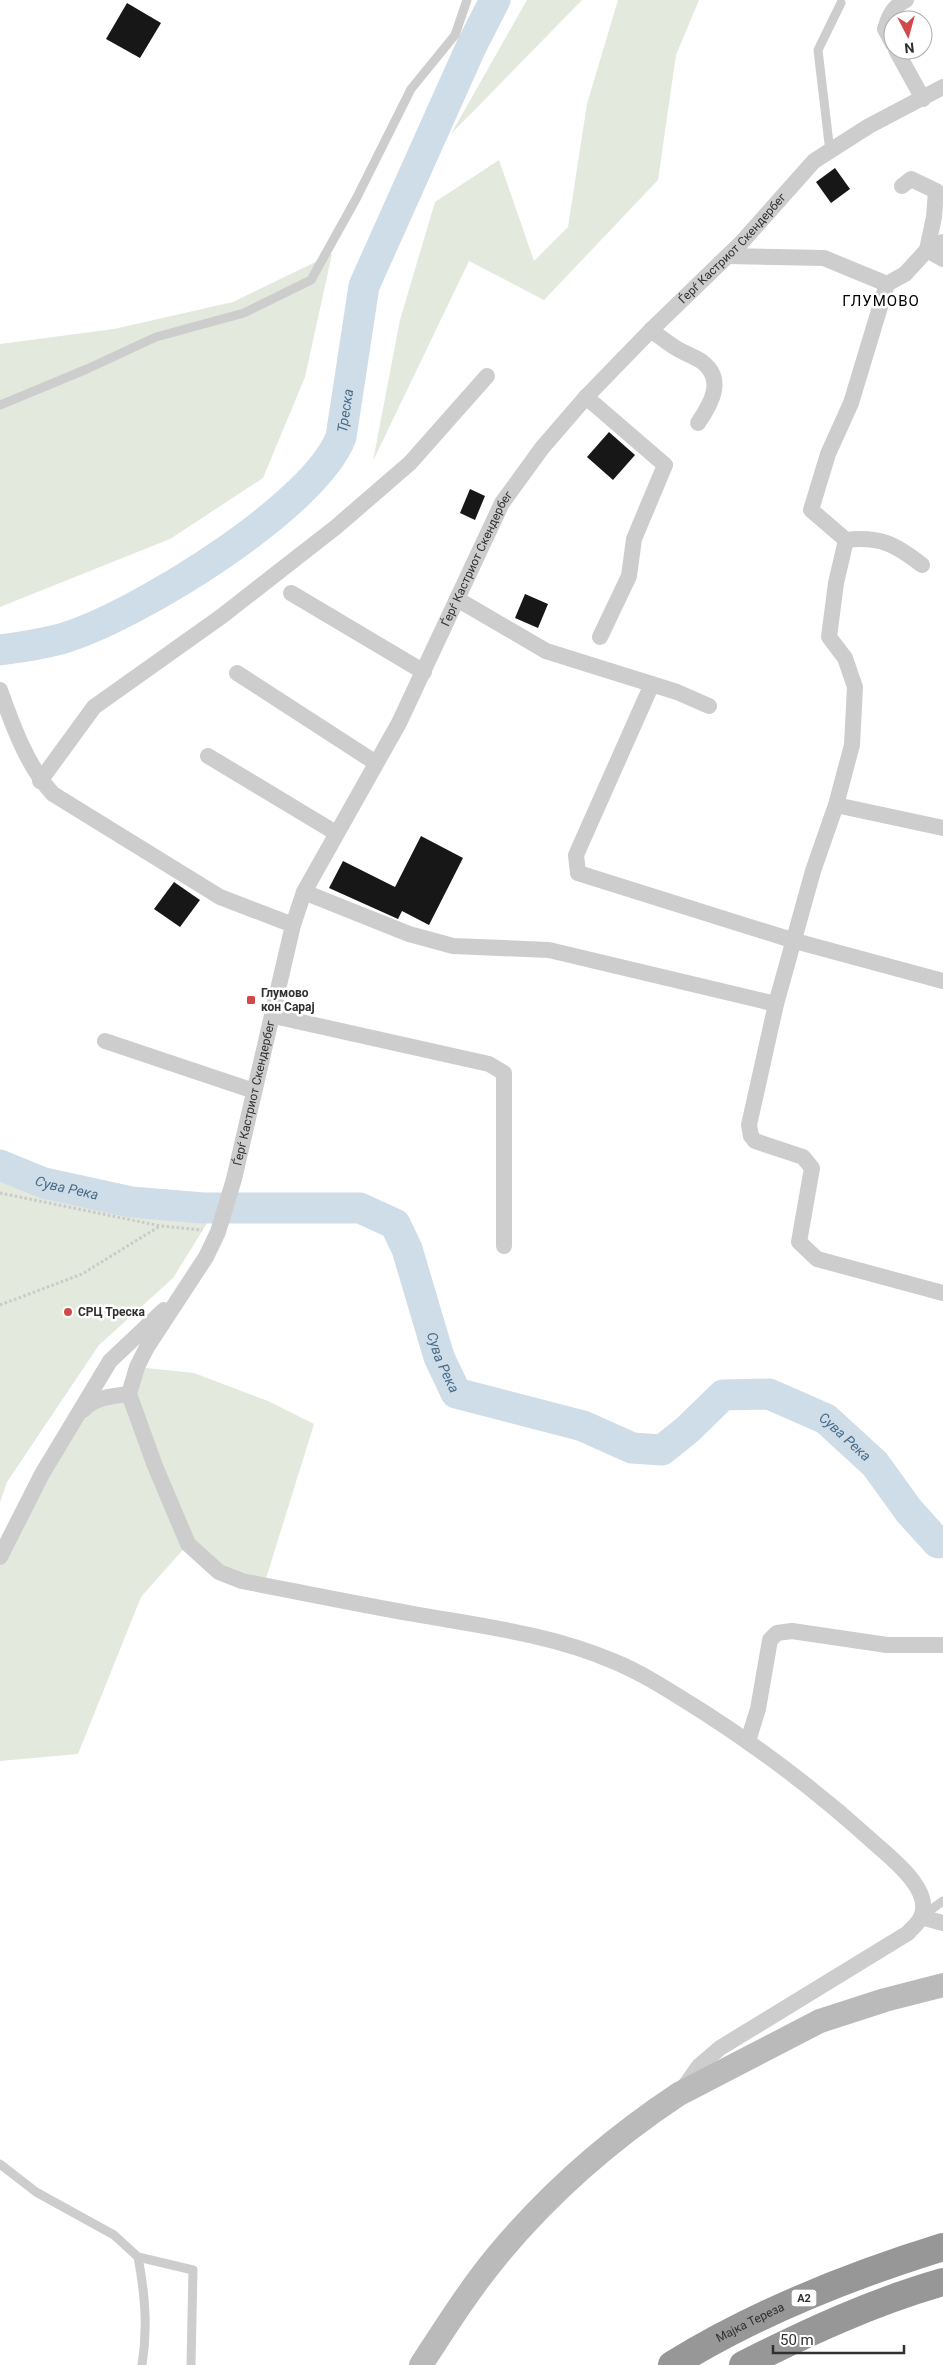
<svg xmlns="http://www.w3.org/2000/svg" width="943" height="2365" viewBox="0 0 943 2365" font-family="Roboto,sans-serif">
<style>
.green{fill:#e3e9dd}
.lines{fill:none;stroke-linecap:round;stroke-linejoin:round}
.river{stroke:#cfdde9;stroke-width:31}
.building{fill:#171717}
.path{stroke:#cacaca;stroke-width:3;stroke-dasharray:2.5 2.5;stroke-linecap:butt}
.service{stroke:#cdcdcd;stroke-width:9}
.minor{stroke:#cdcdcd;stroke-width:16}
.secondary{stroke:#bababa;stroke-width:24}
.motorway{stroke:#979797;stroke-width:28}
.poi-dot{fill:#d1494b;stroke:#fff;stroke-width:2}
.labels{text-anchor:middle;dominant-baseline:central;stroke-width:5;stroke-linejoin:round;paint-order:stroke}
.shield{fill:#fff;stroke:#6e6e6e;stroke-width:1}
.shield-label{font-size:11px;font-weight:bold;fill:#303030}
.street-label{font-size:12px;fill:#303030;stroke:#fff}
.poi-label{font-size:12px;font-weight:bold;fill:#303030;stroke:#fff;text-anchor:start}
.water-label{font-size:14px;font-style:italic;fill:#476c8a;stroke:#fff}
.quarter-label{font-size:15px;letter-spacing:1px;fill:#000;stroke:#fff}
</style>
<rect width="100%" height="100%" fill="#fff"/>
<g class="green">
<path d="M527,0h55l-131,134z"/>
<path d="M618,0h81l-23,55 -18,125 -114,120 -75,-39 -96,200 27,-141 35,-118 64,-42 35,101 34,-34 19,-123z"/>
<path d="M332,254l-27,123 -42,101 -93,61 -170,68v-263l114,-15 119,-27z"/>
<path d="M0,1162l135,35 79,15 -41,66 -74,67 -92,137 -7,20z"/>
<path d="M137,1367l57,6 74,28 46,23 -50,161 -22,-4 -54,-37 -47,53 -63,157 -78,7v-204l77,-141 52,-22z"/>
</g>
<g class="lines">
<g class="river">
<path id="s1" d="M0,650c23,-3 45,-6 67,-13 72,-23 247,-130 274,-200l23,-151 107,-239 24,-47"/>
<path id="s2" d="M0,1165l44,18 87,19 72,6h157l35,16 12,25 32,108 17,36 127,33 49,22 30,2 25,-20 36,-35 46,-1 57,25 49,45 34,47 29,32 5,-2"/>
</g>
</g>
<g class="building">
<path d="M127,3l34,20 -21,35 -34,-19z"/>
<path d="M835,168l15,21 -19,14 -15,-21z"/>
<path d="M609,432l26,23 -22,25 -26,-23z"/>
<path d="M470,489l15,7 -10,24 -15,-7z"/>
<path d="M525,594l23,10 -10,24 -23,-10z"/>
<path d="M421,836l42,22 -34,67 -27,-14 -4,8 -69,-31 14,-27 52,26z"/>
<path d="M174,882l26,18 -20,27 -26,-18z"/>
</g>
<g class="lines">
<g class="path">
<path d="M0,1193l161,33 41,4"/>
<path d="M0,1305l82,-31 78,-48"/>
</g>
<g class="service">
<path d="M830,152l-12,-102 23,-47"/>
<path d="M0,405l87,-36 69,-32 88,-24 67,-33 45,-81 55,-110 44,-54 12,-35"/>
<path d="M921,1917l22,-16"/>
<path d="M0,2164l36,28 78,43 24,22 55,13 -2,95"/>
<path d="M138,2257c7,37 10,71 4,108"/>
</g>
<g class="minor">
<path d="M893,44l-8,-15c4,-14 8,-22 21,-29"/>
<path d="M896,50l27,49"/>
<path d="M902,186l9,-7 25,12 -2,26 -7,33 16,9"/>
<path d="M728,256l96,2 63,26"/>
<path d="M651,330c8,6 17,13 25,18 8,5 17,8 25,13 25,18 10,43 -3,62"/>
<path d="M586,397l79,68 -31,74 -5,37 -29,61"/>
<path d="M846,540l-10,43 -7,54 16,21 10,29 -3,58 -16,60 -23,66 -37,133 -27,121 2,11 4,5 48,16 9,11 -13,74 18,17 126,34"/>
<path d="M922,565c-27,-21 -42,-29 -76,-25l-35,-30 17,-56 23,-51 36,-119 18,-10 22,-24 16,-8"/>
<path d="M291,593l133,79"/>
<path d="M457,599l89,52 131,41 32,14"/>
<path d="M237,673l139,90"/>
<path d="M652,684l-76,171 2,18 217,68 148,40"/>
<path d="M0,690c13,36 27,76 53,104l167,103 73,28"/>
<path d="M208,756l128,77"/>
<path d="M40,781l54,-74 128,-91 114,-89 74,-64 77,-87"/>
<path d="M836,805l107,23"/>
<path d="M304,892l105,42 44,12 96,4 227,54"/>
<path d="M274,1016l215,48 15,9v173"/>
<path d="M105,1041l149,50"/>
<path d="M83,1410c12,-13 29,-14 46,-16"/>
<path d="M0,1557l42,-83 68,-113 54,-51"/>
<path d="M748,1741l10,-32 12,-69 7,-7 15,-2 95,14h56"/>
<path d="M921,1917l22,6"/>
<path id="s3" d="M682,2090l17,-24 21,-18 188,-115c4,-5 11,-10 13,-16 13,-28 -33,-61 -50,-77 -52,-47 -107,-89 -166,-127 -29,-18 -60,-39 -92,-52 -63,-27 -132,-35 -199,-47 -57,-10 -115,-22 -172,-33l-23,-9 -31,-28 -33,-78 -26,-72 8,-27 10,-20 59,-90 12,-25 16,-53 59,-254 11,-33 95,-169 103,-220 40,-55 44,-51 65,-67 90,-87 73,-82 55,-35 74,-39"/>
</g>
<path class="secondary" d="M421,2365c24,-37 48,-75 76,-109 52,-63 114,-117 182,-162l141,-73 65,-21 58,-15"/>
<g class="motorway">
<path id="s4" d="M672,2365c84,-52 177,-89 271,-118"/>
<path d="M743,2365c65,-33 130,-63 200,-83"/>
</g>
</g>
<g class="poi-dot">
<rect x="246" y="995" width="10" height="10" rx="2.5"/>
<circle cx="68" cy="1312" r="5"/>
</g>
<g class="labels">
<rect class="shield" x="791.5" y="2289.5" width="25" height="17" rx="4"/>
<g class="shield-label">
<text x="804" y="2298">A2</text>
</g>
<g class="street-label">
<text stroke="none"><textPath href="#s3" startOffset="2636">Ѓерѓ Кастриот Скендербег</textPath></text>
<text stroke="none"><textPath href="#s3" startOffset="2231">Ѓерѓ Кастриот Скендербег</textPath></text>
<text stroke="none"><textPath href="#s3" startOffset="1648">Ѓерѓ Кастриот Скендербег</textPath></text>
<text stroke="none"><textPath href="#s4" startOffset="89">Мајка Тереза</textPath></text>
</g>
<g class="poi-label">
<text x="261" y="993">Глумово<tspan x="261" dy="14">кон Сарај</tspan></text>
<text x="78" y="1312">СРЦ Треска</text>
</g>
<g class="water-label">
<text stroke="none"><textPath href="#s1" startOffset="440">Треска</textPath></text>
<text stroke="none"><textPath href="#s2" startOffset="71">Сува Река</textPath></text>
<text stroke="none"><textPath href="#s2" startOffset="551">Сува Река</textPath></text>
<text stroke="none"><textPath href="#s2" startOffset="1016">Сува Река</textPath></text>
</g>
<g class="quarter-label">
<text x="881" y="301">ГЛУМОВО</text>
</g>
</g>
<g transform="translate(908 35) rotate(174)"><circle r="24" fill="#ffffff" stroke="#acacac"/>
<path d="M0-4L9 19L0 12L-9 19Z" fill="#d1494b"/>
<text y="-8" font-size="14" font-weight="bold" text-anchor="middle" fill="#303030">N</text>
</g>
<path d="M773 2345v8h131v-8" fill="none" stroke="#303030" stroke-width="2.5"/>
<text x="780" y="2345" font-size="15" fill="#303030" stroke="#ffffff" stroke-width="4" paint-order="stroke">50 m</text>
</svg>
